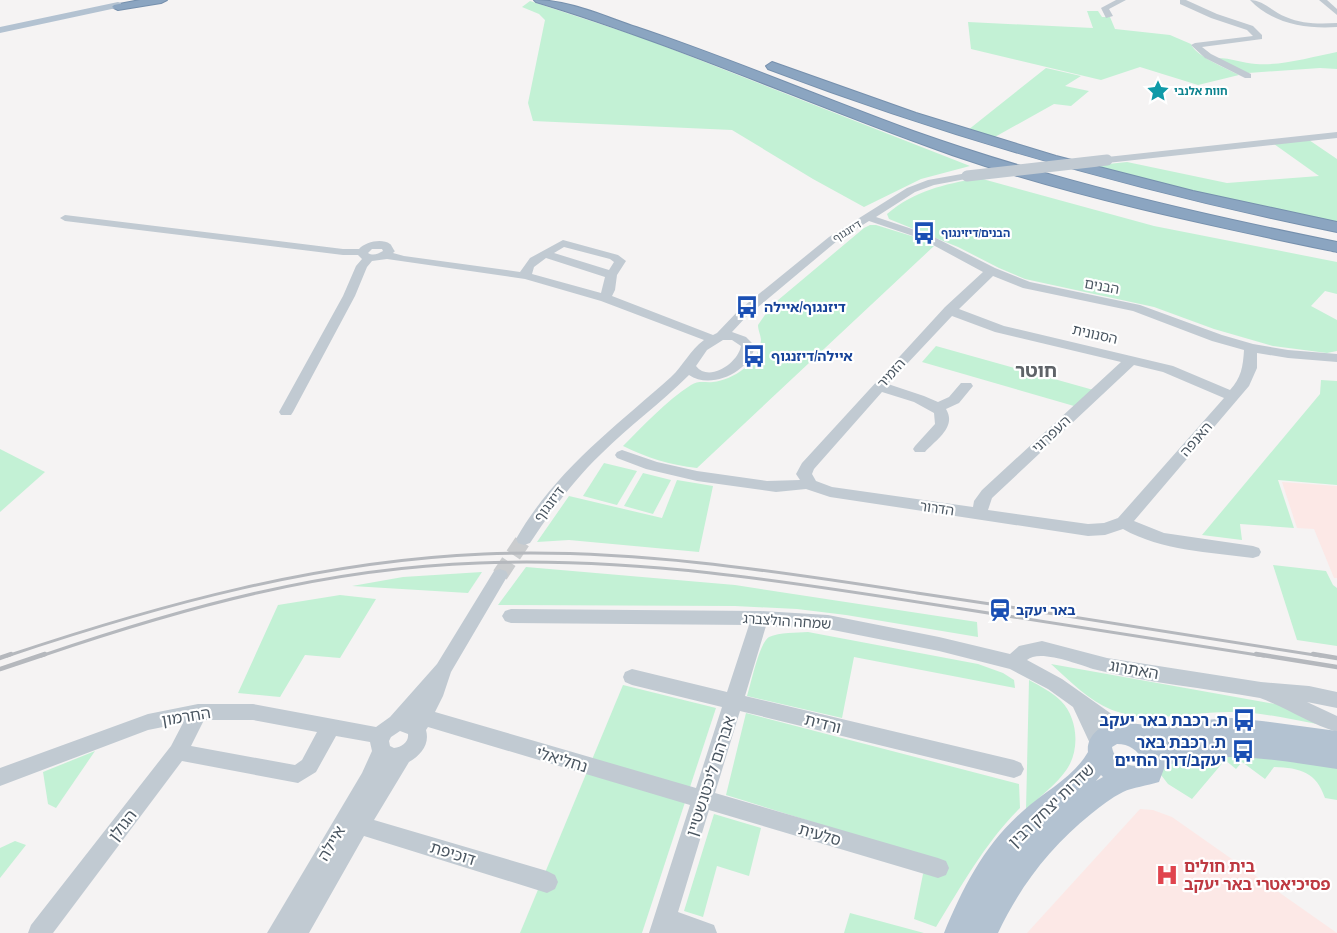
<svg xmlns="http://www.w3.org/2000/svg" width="1337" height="933" viewBox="0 0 1337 933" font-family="'Archivo Narrow','Noto Sans Hebrew',sans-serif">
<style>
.medical{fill:#fce8e6}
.green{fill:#c3f1d5}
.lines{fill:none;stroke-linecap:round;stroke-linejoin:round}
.minor-tunnel{stroke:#caccce;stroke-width:16;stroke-dasharray:16 8;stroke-linecap:butt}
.highway-casing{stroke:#7690ad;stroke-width:2}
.minor{fill:#c1cad2;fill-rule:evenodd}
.major{fill:#b3c2d1;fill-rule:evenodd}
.highway{fill:#8ba5c1;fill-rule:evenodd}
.rail-far1{stroke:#b5b8bd;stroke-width:3}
.rail{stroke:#b5b8bd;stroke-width:4.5}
.minor-bridge{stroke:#c1cad2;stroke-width:11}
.labels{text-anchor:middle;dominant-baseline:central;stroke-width:4.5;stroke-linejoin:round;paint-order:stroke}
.far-culture-label{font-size:11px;font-weight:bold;fill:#0d838f;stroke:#fff;text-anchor:start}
.far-street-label{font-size:11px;fill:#4a5661;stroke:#fff}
.far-transit-label{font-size:11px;font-weight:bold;fill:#164399;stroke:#fff;text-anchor:start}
.street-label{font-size:14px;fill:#4a5661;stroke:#fff}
.transit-label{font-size:14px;font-weight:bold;fill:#164399;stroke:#fff;text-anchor:start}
.near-street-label{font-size:16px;fill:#4a5661;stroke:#fff}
.near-transit-label{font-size:16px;font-weight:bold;fill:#164399;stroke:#fff;text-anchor:end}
.near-health-label{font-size:16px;font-weight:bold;fill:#be3a42;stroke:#fff;text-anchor:start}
.district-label{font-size:19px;font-weight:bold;fill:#5f6368;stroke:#fff}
</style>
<rect width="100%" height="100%" fill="#f5f3f3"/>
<g class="medical">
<path d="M1282,482l55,4v92h-3l-20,-49 -17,-1z"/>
<path d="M1140,809l13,1 19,7 165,116h-310z"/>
</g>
<g class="green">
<path d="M530,1l116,38 324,127 -49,13 -57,28 -51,-28 -81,-49 -199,-9 -5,-18 17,-83 -6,-6 -17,-7z"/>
<path d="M1087,11h11l4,6h8l5,12 55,6 21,9c4,12 37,25 48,31l-41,10 -58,-18 -39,13 -130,-31 -3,-27 125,6z"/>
<path d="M1337,52v17l-17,-1 -72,5 -34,-15c15,-1 28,5 42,6 26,2 55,-7 81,-12z"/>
<path d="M1046,68l35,8 -16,10 24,5 -18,15 -17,-2 -61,34 -25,-8z"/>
<path d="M1309,140l28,19v63l-154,-32 -94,-24 38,-4 100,21 92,-7 -45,-32z"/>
<path d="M979,178l175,48 183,36v32l-12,-3 -14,15 26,14v31l-10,2 -54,-7 -59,-17 -60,-22 -129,-28 -26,-11 -41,-21 -69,-28 -2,-5c29,-24 55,-29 92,-36z"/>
<path d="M870,225h6l42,13 16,8 -237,222c-26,-3 -50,-10 -74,-22 22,-22 42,-44 68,-61 8,-5 14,-2 22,-3 20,-2 47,-20 48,-42 0,-4 -3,-10 -3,-15l13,-19 93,-78z"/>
<path d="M936,346l161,45 -23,15 -152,-44z"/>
<path d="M1321,380l16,1v104l-59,-5 16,48 -54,-4 2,16 -40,-5 118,-141z"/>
<path d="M0,449l45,23 -45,40z"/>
<path d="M604,463l33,8 -20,34 -34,-9z"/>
<path d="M643,473l28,7 -18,34 -29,-8z"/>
<path d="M677,480l36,6 -14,66 -130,-12 -32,2 32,-46 93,22z"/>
<path d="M1273,565l53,6 7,14 4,3v58l-40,-6z"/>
<path d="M526,567l209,18 242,37 1,15 -132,-22 -49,-6 -62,-3 -237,-1z"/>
<path d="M482,572l-14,21 -116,-7 51,-9z"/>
<path d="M340,595l36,4 -36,59 -35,-3 -25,42 -42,-4 40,-88z"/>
<path d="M808,632l170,32 25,9 11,7 1,8 -161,-31 -12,61 -95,-22c4,-12 12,-53 22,-59 11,-5 27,-4 39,-5z"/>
<path d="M1051,664l230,41 36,19c-28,-5 -56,-12 -84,-12 -41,-1 -81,13 -121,-2 -23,-9 -43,-30 -61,-46z"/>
<path d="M1029,680c11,6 23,12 32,21 17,17 19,49 6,68 -10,15 -28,28 -41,41z"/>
<path d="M623,685l93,23 -74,225h-122z"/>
<path d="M746,713l273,71 1,24c-35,35 -58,77 -84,119l-22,-8 9,-45 15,-13 -212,-66z"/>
<path d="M95,751l-39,57 -8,-4 -5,-32z"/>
<path d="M1224,755l113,6v39l-12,-2c-9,-26 -24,-30 -51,-31l-9,12 -23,-17 -6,7 -11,-9 -33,39 -24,-15 -10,-13 3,-8z"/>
<path d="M714,814l47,14 -12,48 -32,-10 -14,51 -19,-6z"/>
<path d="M15,841l11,4 -26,33v-30z"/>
<path d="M850,913l74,20h-80z"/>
</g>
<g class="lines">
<path class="minor-tunnel" d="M500,575l24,-36"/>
<defs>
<g id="highway">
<path d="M140,0h27l-6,3 -43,7 -6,-3 2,-2z"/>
<path d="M534,0c35,0 69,16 102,27 93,31 184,70 277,104 138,49 280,82 424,111v10c-129,-27 -260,-54 -385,-97 -139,-49 -274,-110 -416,-153z"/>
<path d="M772,62l144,51 140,43 137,35 144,31v10c-197,-40 -381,-92 -569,-163l-2,-3z"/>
</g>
</defs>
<use href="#highway" class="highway-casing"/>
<g class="minor">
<path d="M1116,0h10l-17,9 4,7 -7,2 -5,-10z"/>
<path d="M1180,0h6l31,14 36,12 9,9v4l-60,8 9,7 40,20v4h-6l-40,-20 -14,-13 4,-2 58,-7 -6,-6 -36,-12 -31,-14z"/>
<path d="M1250,0c13,0 23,12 36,17 16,7 33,7 51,6v4c-31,2 -64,-3 -87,-27z"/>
<path d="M1319,0h8l10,9v6z"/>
<path d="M1337,132v6l-230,25 -5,-3 5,-3z"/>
<path d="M967,173l5,3 -1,2 -37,7 -19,7 -39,25 54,18 65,33 35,14 110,23 82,30 31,9 35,6 49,4v8l-49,-4 -31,-5v15l-8,18 -115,135 30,12 89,13 6,2 2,4 -2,4 -6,2c-44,-6 -91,-7 -130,-29l-18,6 -17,1 -258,-39 -24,-8 -30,3 -79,-11 -51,-12 -29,-11 -2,-3 2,-3 5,-2 35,12 40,9 70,10 33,-1 -4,-6 6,-11 143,-156 38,-35 -61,-33 -53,-18 -32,20 -91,76 -14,15 14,5 9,9c-5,26 -44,44 -66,29 -28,28 -60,51 -88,79 -28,27 -50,57 -71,89l-6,2 -6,-2 -2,-4c38,-67 99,-112 155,-162 12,-11 19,-27 33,-37l-103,-39 -76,-22 -138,-20 -15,2 -5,6 -12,29 -62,116 -2,3h-10l-2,-3 64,-116 13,-30 6,-7 -4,-4h-15l-278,-34 -5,-3 5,-3 278,34h16c6,-7 23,-11 31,-5 1,0 4,7 5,7l-2,2 11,3 116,16 10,-14 33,-18 55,15 8,6 -9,14 -2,15 -3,6 101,39 4,-2 21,-22 91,-74 78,-49 21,-8zM564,247l46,12 4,3 -5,8 -55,-17zM372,249h10l1,2c-5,3 -10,5 -15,2zM546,258l59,19 -4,16 -69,-19 2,-7zM993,276l30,12 110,23 79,30 32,9c-1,17 -3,28 -14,40l-57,-24 -169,-40 -45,-17zM952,316l43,16 126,30 -139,128 -8,11 -1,6 -141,-20 -16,-6 -4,-7 2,-5 68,-77 32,10 20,11 1,11 -20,22 -2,3 2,3h10c11,-12 32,-25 21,-43l13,-6 14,-17 -2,-3h-10l-12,14 -11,5 -14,-6 -36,-12zM723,340h9l9,6c-3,17 -32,37 -45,20l11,-16zM1134,365l29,7 61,26 -106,120 -14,5 -16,1 -100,-14 4,-12z"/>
<path d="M500,569l6,2 2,4 -57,97 -8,24 -8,16 261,76 26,-81 -90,-22 -7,-3 -2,-5 2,-5 7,-3 95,23 22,-67 -238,-2 -6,-2 -3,-5 3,-5 6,-2 249,2 68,4 111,22 71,17 9,-8 23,-5 65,17 154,24 48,4 28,6v16l-30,-6 30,14v16c-27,-8 -50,-24 -77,-34 -55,-10 -113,-15 -167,-29 -16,-5 -54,-20 -66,-9l35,19 68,48 3,6 -3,6 -7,2 -18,-11 5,14 -3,6 -7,3 -7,-3 -20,-43 -25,-18 -38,-20 -71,-18 -111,-22 -62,-3 -21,70 269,64 7,3 3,6 -3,6 -7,3 -274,-67 -25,82 223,65 8,3 3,7 -3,7 -8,3 -229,-68 -31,102 36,13 3,8h-68l41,-128 -262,-78 -2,3c4,14 -5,25 -17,32l-35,58 173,51 8,4 3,7 -3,7 -8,4 -183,-57 -55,97h-42l95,-160 10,-22 -2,-9 -34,-6 -20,36 -18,11 -116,-22 -129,172h-25l3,-8 140,-179 12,-23 -35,7 -148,56v-18l148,-54 50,-10h55l123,23 14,-10 47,-53 57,-93zM204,720h49l64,12 -15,28 -7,5 -104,-19zM400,731l8,3c1,8 -6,13 -14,14l-4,-2 -1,-5 2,-4z"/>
</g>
<g class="major">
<path d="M118,2l3,1v4l-121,26v-6z"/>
<path d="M1232,718l30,3 75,10v38c-56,-8 -116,-21 -172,-3l-6,16c-12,4 -26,5 -36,10 -12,6 -22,14 -32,22 -40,32 -71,72 -93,119h-54c19,-46 41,-89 79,-122 22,-20 50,-33 65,-59 -2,-15 12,-27 25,-29 10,-2 27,2 38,2 27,-1 54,-6 81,-7zM1117,744c12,0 21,6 26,17l-2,4c-13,3 -27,-4 -29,-18zM1101,775l2,2 -7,4z"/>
</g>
<use href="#highway" class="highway"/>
<g class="rail-far1">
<path d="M7,656c155,-52 313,-95 477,-102 145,-6 291,17 433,39 135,20 270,42 404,63"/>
<path d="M41,656c144,-49 285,-88 438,-93 154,-6 306,18 458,42 109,17 218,34 327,51"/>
</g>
<g class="rail">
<path d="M1256,654l81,13"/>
<path d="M1313,654l24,4"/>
<path d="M0,658l11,-4"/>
<path d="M0,669l45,-15"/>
</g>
<path class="minor-bridge" d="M967,176l140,-16"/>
</g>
<defs>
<symbol id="sight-bare" viewBox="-9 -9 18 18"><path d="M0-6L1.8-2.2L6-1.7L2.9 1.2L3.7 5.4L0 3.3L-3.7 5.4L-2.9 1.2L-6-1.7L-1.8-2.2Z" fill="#0f9aa8" stroke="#fff" stroke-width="2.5" paint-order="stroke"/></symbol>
<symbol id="bus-bare" viewBox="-9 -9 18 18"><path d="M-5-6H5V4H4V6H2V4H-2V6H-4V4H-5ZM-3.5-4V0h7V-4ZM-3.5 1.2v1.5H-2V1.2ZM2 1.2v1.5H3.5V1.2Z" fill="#1a4fb4" stroke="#fff" stroke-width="2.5" paint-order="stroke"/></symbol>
<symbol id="station-bare" viewBox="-9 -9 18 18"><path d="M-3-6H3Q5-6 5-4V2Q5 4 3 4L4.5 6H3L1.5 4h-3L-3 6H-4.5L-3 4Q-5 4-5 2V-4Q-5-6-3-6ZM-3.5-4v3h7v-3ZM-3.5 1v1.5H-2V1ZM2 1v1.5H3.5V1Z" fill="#1a4fb4" stroke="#fff" stroke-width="2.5" paint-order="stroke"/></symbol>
<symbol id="hospital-bare" viewBox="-9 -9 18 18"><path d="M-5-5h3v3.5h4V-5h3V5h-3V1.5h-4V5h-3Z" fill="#e0444e" stroke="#fff" stroke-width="2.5" paint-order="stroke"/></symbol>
</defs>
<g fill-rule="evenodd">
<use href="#sight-bare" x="1142" y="75" width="32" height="32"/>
<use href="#bus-bare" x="908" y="217" width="32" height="32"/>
<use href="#bus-bare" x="731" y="291" width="32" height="32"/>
<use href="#bus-bare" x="738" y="340" width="32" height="32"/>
<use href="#station-bare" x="984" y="594" width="32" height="32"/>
<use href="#bus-bare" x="1228" y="704" width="32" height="32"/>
<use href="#bus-bare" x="1227" y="735" width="32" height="32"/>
<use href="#hospital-bare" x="1151" y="859" width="32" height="32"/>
</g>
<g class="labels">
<g class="far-culture-label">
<text x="1174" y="91">חוות אלנבי</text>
</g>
<g class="far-street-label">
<text transform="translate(847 231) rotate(-32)">דיזנגוף</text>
</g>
<g class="far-transit-label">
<text x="941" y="233">הבנים/דיזינגוף</text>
</g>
<g class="street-label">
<text transform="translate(1102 286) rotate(10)">הבנים</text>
<text transform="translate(1095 334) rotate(13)">הסנונית</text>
<text transform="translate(891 373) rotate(-48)">הזמיר</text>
<text transform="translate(1051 434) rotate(-43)">העפרוני</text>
<text transform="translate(1196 439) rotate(-49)">האנפה</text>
<text transform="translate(549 504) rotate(-53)">דיזנגוף</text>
<text transform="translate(937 508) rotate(8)">הדרור</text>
<text transform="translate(787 621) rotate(4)">שמחה הולצברג</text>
</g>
<g class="transit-label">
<text x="764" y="307">דיזנגוף/איילה</text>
<text x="771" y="356">איילה/דיזנגוף</text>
<text x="1016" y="610">באר יעקב</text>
</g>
<g class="near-street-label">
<text transform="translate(1134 669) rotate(10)">האתרוג</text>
<text transform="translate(186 716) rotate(-9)">החרמון</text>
<text transform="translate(823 723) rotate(14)">ורדית</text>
<text transform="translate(562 759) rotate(17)">נחליאלי</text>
<text transform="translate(710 776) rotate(-72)">אברהם ליכטנשטיין</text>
<text transform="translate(1051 805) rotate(-44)">שדרות יצחק רבין</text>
<text transform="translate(122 825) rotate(-52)">הגולן</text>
<text transform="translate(820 834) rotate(16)">סלעית</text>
<text transform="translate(331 843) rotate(-59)">איילה</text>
<text transform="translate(453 853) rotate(17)">דוכיפת</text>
</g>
<g class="near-transit-label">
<text x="1228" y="720">ת. רכבת באר יעקב</text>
<text x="1226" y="742">ת. רכבת באר<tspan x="1226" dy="18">יעקב/דרך החיים</tspan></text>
</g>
<g class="near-health-label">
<text x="1184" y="866">בית חולים<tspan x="1184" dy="18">פסיכיאטרי באר יעקב</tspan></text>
</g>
<g class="district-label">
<text x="1036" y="370">חוטר</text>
</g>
</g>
</svg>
